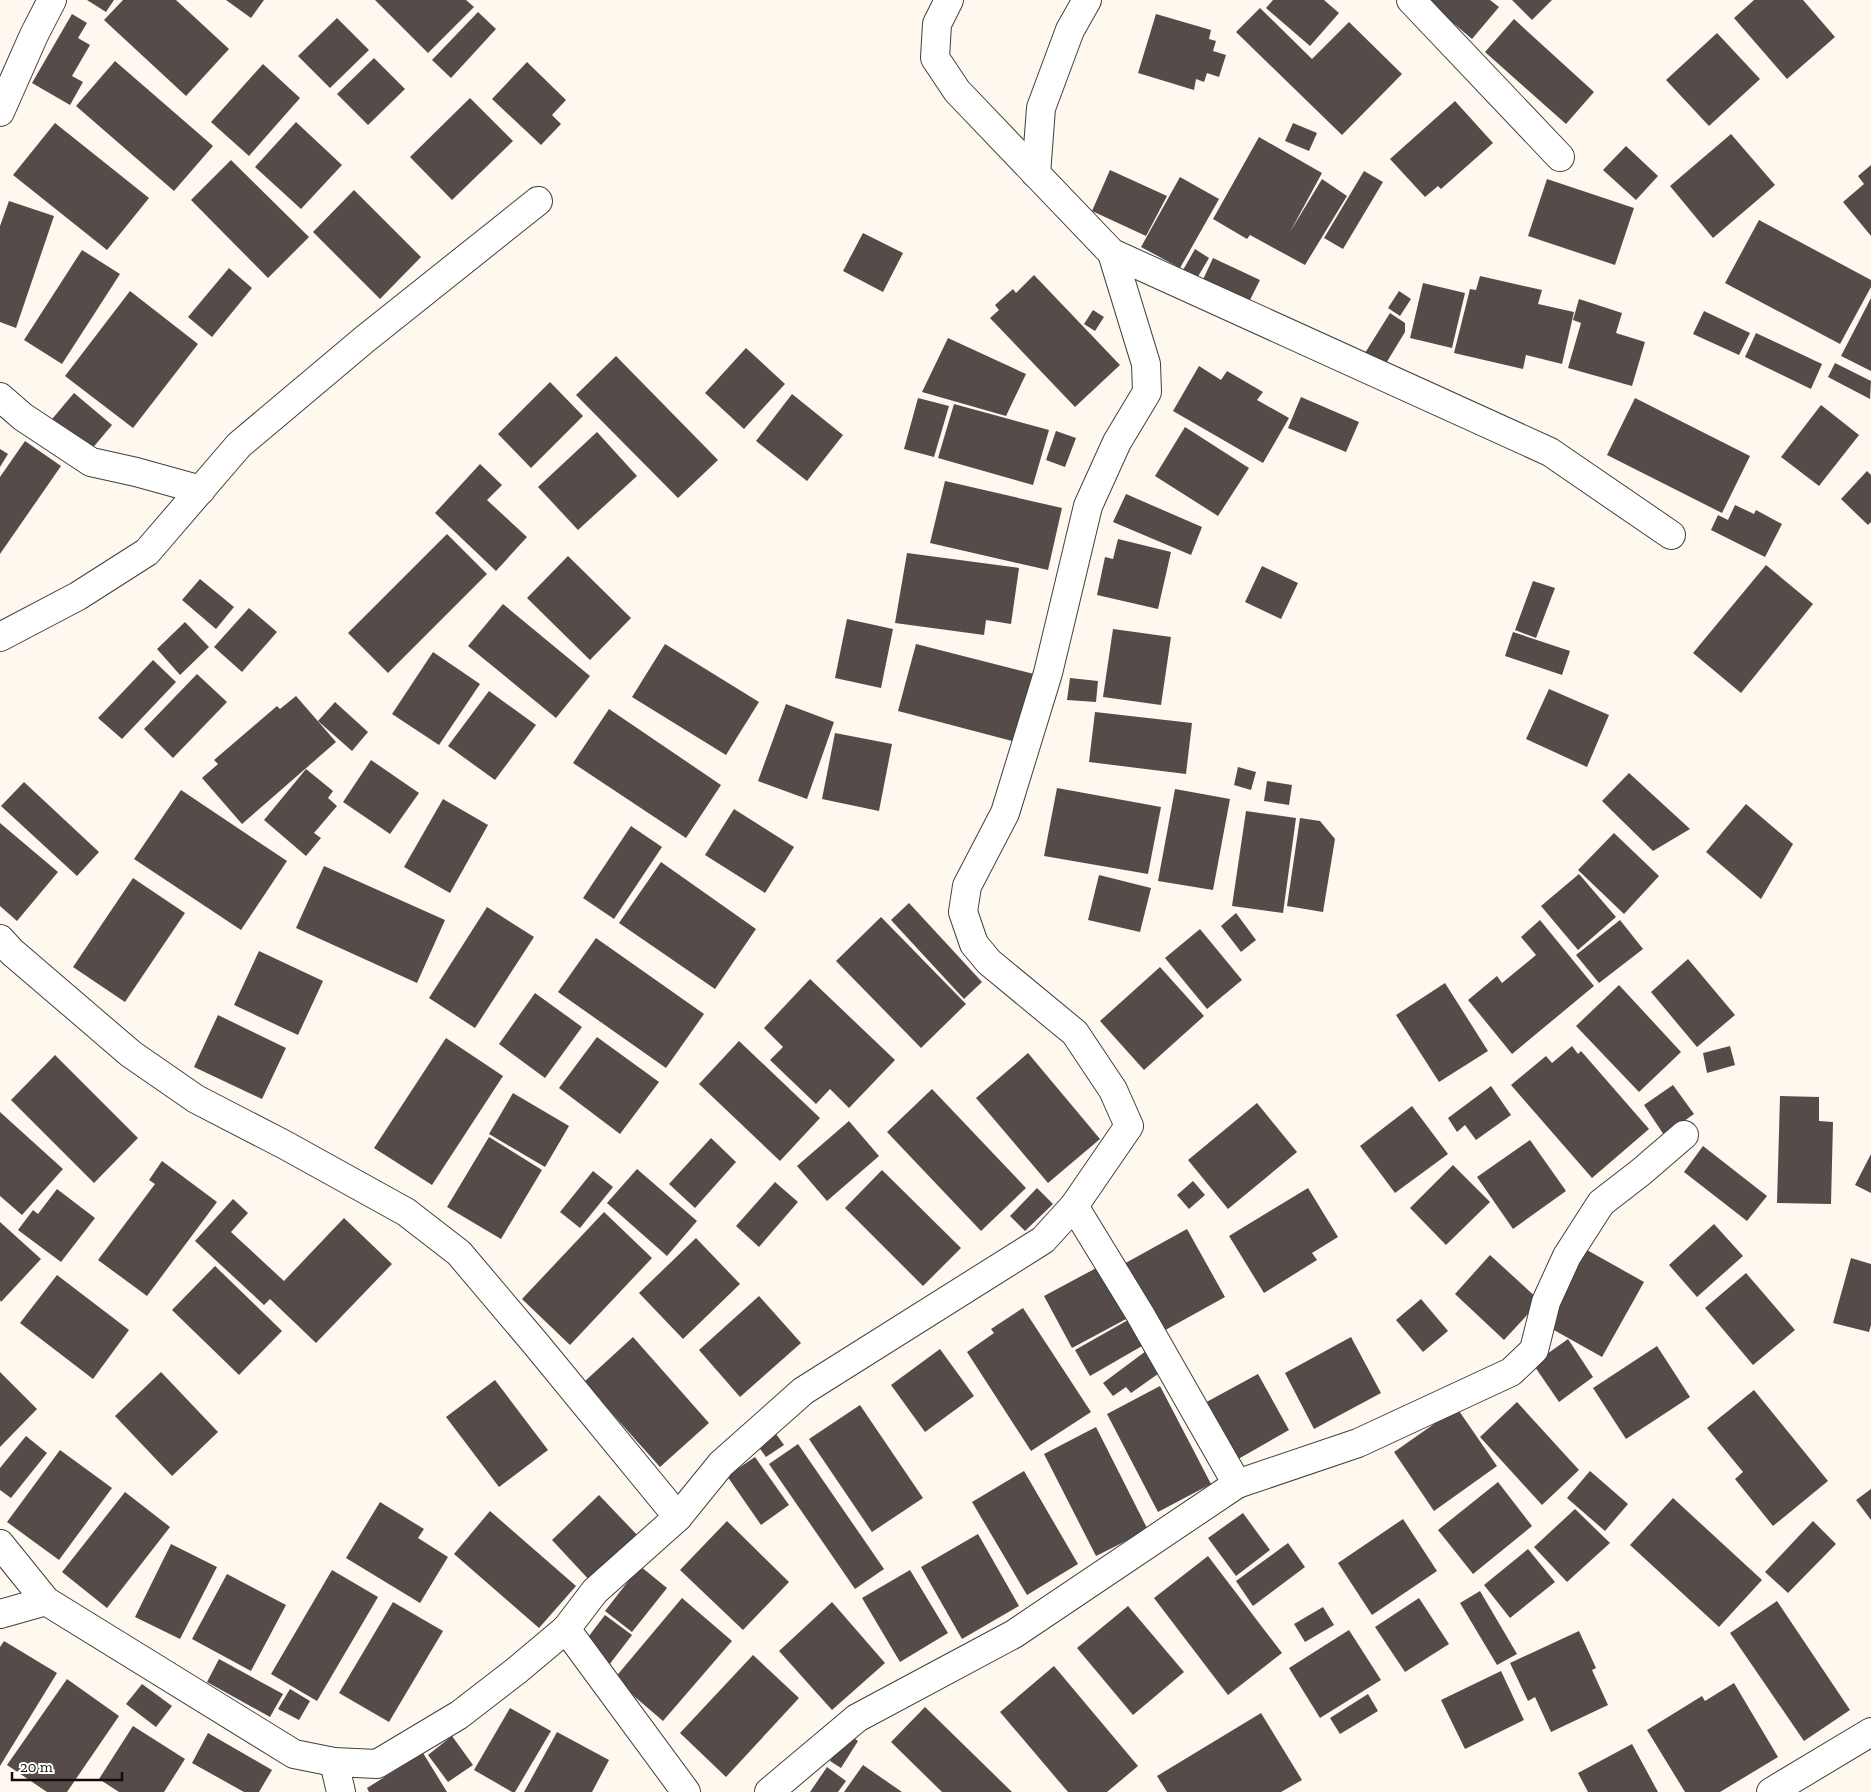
<svg xmlns="http://www.w3.org/2000/svg" width="1871" height="1792" viewBox="0 0 1871 1792" font-family="'Zilla Slab',serif">
<style>
.building{fill:#554c4a}
.lines{fill:none;stroke-linecap:round;stroke-linejoin:round}
.street-casing{stroke:#404040;stroke-width:30}
.street{stroke:#fff;stroke-width:28}
</style>
<rect width="100%" height="100%" fill="#fef8ee"/>
<g class="building">
<path d="M87,0h27l-8,12z"/>
<path d="M123,0h53l53,49 -43,47 -82,-76z"/>
<path d="M226,0h38l-13,18z"/>
<path d="M375,0h91l8,7 -46,46z"/>
<path d="M1273,0h51l15,13 -29,33 -44,-38z"/>
<path d="M1426,0h64l9,7 -27,32z"/>
<path d="M1512,0h40l-20,20z"/>
<path d="M1754,0h49l32,37 -48,42 -53,-61z"/>
<path d="M1260,8l52,51 37,-37 53,52 -60,61 -106,-103z"/>
<path d="M478,12l18,17 -45,49 -19,-18z"/>
<path d="M72,14l15,9 -9,15 12,7 -18,31 11,6 -13,23 -38,-22z"/>
<path d="M1156,14l55,16 -2,9 7,2 -3,10 13,4 -7,22 -12,-4 -3,9 -8,-3 -2,11 -56,-17z"/>
<path d="M337,18l32,32 -39,38 -32,-32z"/>
<path d="M1514,19l80,73 -28,32 -81,-72z"/>
<path d="M1717,33l43,46 -51,47 -43,-46z"/>
<path d="M374,58l31,31 -37,36 -31,-31z"/>
<path d="M115,61l98,85 -39,45 -98,-85z"/>
<path d="M527,62l39,38 -14,15 9,9 -20,21 -49,-46z"/>
<path d="M263,64l37,34 -51,58 -38,-34z"/>
<path d="M470,98l43,43 -61,59 -42,-43z"/>
<path d="M1455,101l38,42 -52,46 -3,-3 -13,11 -35,-38z"/>
<path d="M296,122l46,43 -41,44 -46,-42z"/>
<path d="M55,123l94,75 -42,52 -94,-75z"/>
<path d="M1293,123l24,10 -8,18 -24,-10z"/>
<path d="M1731,134l44,51 -62,53 -43,-52z"/>
<path d="M1259,137l63,36 -32,59 32,-53 25,17 -42,69 -55,-30 -3,4 -34,-20z"/>
<path d="M1626,146l32,30 -22,24 -33,-30z"/>
<path d="M231,160l78,77 -41,41 -77,-78z"/>
<path d="M1871,165v71l-28,-34 21,-18 -6,-8z"/>
<path d="M1110,170l57,26 -21,40 -54,-25z"/>
<path d="M1364,171l19,11 -40,67 -19,-11z"/>
<path d="M1180,177l39,22 -39,69 -39,-21z"/>
<path d="M1547,179l87,29 -19,57 -87,-29z"/>
<path d="M354,190l67,67 -41,42 -67,-67z"/>
<path d="M9,201l45,15 -38,112 -16,-6v-96z"/>
<path d="M1759,220l112,60v7l-31,57 -115,-61z"/>
<path d="M863,233l40,20 -20,39 -40,-21z"/>
<path d="M1195,249l14,9 -16,27 -14,-8z"/>
<path d="M82,250l38,24 -58,90 -38,-24z"/>
<path d="M1213,258l47,22 -14,28 -46,-22z"/>
<path d="M229,268l23,20 -40,49 -24,-20z"/>
<path d="M1034,275l86,90 -45,42 -85,-89 9,-8 -4,-5 18,-16 3,4z"/>
<path d="M1480,276l62,14 -4,14 36,8 -12,52 -36,-9 -3,14 -69,-16 16,-64 6,1z"/>
<path d="M1423,283l42,10 -13,55 -42,-10z"/>
<path d="M130,291l68,53 -65,84 -68,-52z"/>
<path d="M1399,291l12,8 -11,17 -12,-8z"/>
<path d="M1871,298v73l-30,-15z"/>
<path d="M1579,299l43,14 -6,20 29,9 -13,44 -64,-18 13,-45 -8,-3z"/>
<path d="M1093,310l11,7 -9,14 -11,-7z"/>
<path d="M1704,311l46,22 -11,22 -46,-21z"/>
<path d="M1390,313l15,10v9l-20,33 -20,-12z"/>
<path d="M1756,333l66,31 -11,25 -66,-32z"/>
<path d="M948,338l78,36 -20,42 -84,-24z"/>
<path d="M746,348l39,36 -41,45 -39,-36z"/>
<path d="M616,356l102,104 -40,38 -102,-103z"/>
<path d="M1835,363l36,18 -1,18 -42,-22z"/>
<path d="M1199,366l22,14 6,-9 36,21 -6,8 32,18 -26,45 -90,-52z"/>
<path d="M550,382l33,34 -52,52 -33,-34z"/>
<path d="M74,393l38,32 -27,32 -38,-32z"/>
<path d="M792,394l51,41 -36,46 -51,-40z"/>
<path d="M1301,397l58,25 -13,30 -58,-24z"/>
<path d="M918,398l31,8 -15,51 -30,-8z"/>
<path d="M1635,398l115,58 -28,57 -115,-58z"/>
<path d="M954,404l95,26 -16,55 -95,-27z"/>
<path d="M1821,405l38,30 -40,51 -38,-29z"/>
<path d="M1185,427l64,41 -31,48 -63,-40z"/>
<path d="M1056,431l20,7 -11,29 -19,-7z"/>
<path d="M597,432l40,44 -59,54 -40,-43z"/>
<path d="M25,441l36,25 -61,88v-77z"/>
<path d="M0,449l8,5 -8,13z"/>
<path d="M480,464l22,21 -15,15 40,37 -31,34 -61,-58z"/>
<path d="M1867,471l4,4v47l-3,3 -27,-26z"/>
<path d="M945,481l117,27 -14,62 -118,-27z"/>
<path d="M1126,494l76,33 -11,28 -78,-33z"/>
<path d="M1735,505l19,9 2,-4 26,14 -17,33 -54,-27 7,-15 10,5z"/>
<path d="M447,534l40,40 -99,99 -40,-40z"/>
<path d="M1118,539l53,13 -13,57 -61,-14 8,-38 8,2z"/>
<path d="M907,553l112,15 -8,56 -25,-4 -2,15 -89,-12z"/>
<path d="M568,556l63,62 -41,42 -63,-62z"/>
<path d="M1766,565l47,39 -72,89 -48,-40z"/>
<path d="M1262,566l36,17 -17,36 -36,-17z"/>
<path d="M200,579l34,28 -18,22 -34,-29z"/>
<path d="M1533,581l22,7 -19,50 -21,-8z"/>
<path d="M503,604l87,72 -34,42 -88,-72z"/>
<path d="M249,608l28,24 -35,40 -28,-25z"/>
<path d="M847,619l46,10 -12,59 -46,-10z"/>
<path d="M185,622l24,25 -29,28 -23,-26z"/>
<path d="M1113,629l58,8 -10,68 -58,-8z"/>
<path d="M1513,632l57,19 -8,24 -57,-19z"/>
<path d="M665,644l94,58 -33,53 -94,-58z"/>
<path d="M916,644l118,30 -18,68 -118,-31z"/>
<path d="M433,652l47,32 -41,61 -47,-31z"/>
<path d="M153,660l23,22 -54,57 -24,-21z"/>
<path d="M197,674l30,28 -54,56 -29,-29z"/>
<path d="M1070,678l28,3 -2,21 -29,-2z"/>
<path d="M1549,689l60,26 -22,52 -61,-28z"/>
<path d="M489,691l47,34 -41,55 -47,-34z"/>
<path d="M296,696l40,46 -94,82 -40,-46 16,-14 -4,-4 63,-54 3,3z"/>
<path d="M335,702l33,30 -16,19 -34,-30z"/>
<path d="M786,704l48,18 -27,77 -49,-18z"/>
<path d="M609,709l112,76 -35,53 -113,-75z"/>
<path d="M1095,712l97,11 -6,51 -97,-12z"/>
<path d="M835,733l57,11 -13,67 -57,-12z"/>
<path d="M371,760l48,33 -29,41 -47,-32z"/>
<path d="M1238,767l18,5 -5,18 -17,-5z"/>
<path d="M306,769l27,22 -5,7 9,8 -23,27 7,5 -15,18 -42,-36z"/>
<path d="M1629,773l61,56 -37,22 -51,-50z"/>
<path d="M1267,781l25,4 -3,20 -25,-4z"/>
<path d="M24,782l75,70 -22,24 -76,-70z"/>
<path d="M1057,788l104,19 -13,67 -104,-18z"/>
<path d="M1175,789l55,10 -17,91 -55,-9z"/>
<path d="M181,790l106,71 -46,69 -107,-71z"/>
<path d="M443,799l45,26 -38,68 -46,-26z"/>
<path d="M1746,804l47,40 -32,55 -55,-47z"/>
<path d="M734,809l60,38 -29,46 -60,-38z"/>
<path d="M1246,811l50,7 -13,95 -51,-7z"/>
<path d="M1300,818l20,3 15,18 -12,73 -36,-6z"/>
<path d="M0,823l58,49 -41,49 -17,-15z"/>
<path d="M631,826l31,21 -48,72 -31,-21z"/>
<path d="M1614,833l45,43 -35,38 -46,-44z"/>
<path d="M661,862l95,67 -41,60 -96,-66z"/>
<path d="M324,866l121,54 -28,63 -121,-55z"/>
<path d="M1579,874l37,43 -38,33 -37,-44z"/>
<path d="M1099,875l52,13 -11,44 -52,-12z"/>
<path d="M133,878l52,35 -60,89 -52,-35z"/>
<path d="M909,903l73,79 -18,17 -73,-79z"/>
<path d="M487,907l47,30 -59,91 -46,-30z"/>
<path d="M1236,913l20,27 -15,12 -20,-26z"/>
<path d="M881,917l85,87 -45,44 -85,-87z"/>
<path d="M1540,920l54,66 -82,68 -44,-54 29,-24 5,7 34,-28 -15,-18z"/>
<path d="M1620,920l23,29 -44,34 -23,-28z"/>
<path d="M1200,929l42,51 -35,29 -42,-51z"/>
<path d="M596,938l108,76 -38,54 -108,-76z"/>
<path d="M259,951l64,30 -25,54 -64,-30z"/>
<path d="M1688,959l47,56 -38,32 -46,-55z"/>
<path d="M1160,967l44,49 -60,54 -44,-49z"/>
<path d="M810,979l85,81 -46,48 -19,-19 -14,15 -46,-44 13,-13 -19,-19z"/>
<path d="M1445,983l43,68 -49,31 -43,-67z"/>
<path d="M1619,985l62,67 -42,40 -63,-66z"/>
<path d="M535,993l47,34 -37,51 -46,-34z"/>
<path d="M218,1015l68,33 -24,51 -68,-32z"/>
<path d="M597,1037l62,45 -39,52 -61,-46z"/>
<path d="M446,1038l57,38 -71,109 -58,-37z"/>
<path d="M739,1041l81,77 -40,43 -81,-77z"/>
<path d="M1572,1046l6,8 3,-3 68,78 -57,49 -81,-93 35,-29 6,7z"/>
<path d="M1730,1046l5,19 -28,8 -4,-20z"/>
<path d="M1028,1053l72,86 -52,44 -72,-85z"/>
<path d="M55,1055l83,83 -44,45 -83,-83z"/>
<path d="M1673,1085l21,29 -30,21 -20,-30z"/>
<path d="M1491,1086l20,29 -35,25 -11,-15 -8,7 -9,-14z"/>
<path d="M932,1089l94,99 -45,43 -94,-99z"/>
<path d="M513,1093l56,33 -24,41 -56,-33z"/>
<path d="M1780,1096l39,1v24l14,1 -2,82 -54,-1z"/>
<path d="M1257,1103l40,49 -69,57 -40,-49z"/>
<path d="M1412,1106l36,48 -53,39 -35,-47z"/>
<path d="M0,1112l63,57 -41,46 -22,-19z"/>
<path d="M849,1121l30,35 -52,45 -30,-35z"/>
<path d="M489,1137l53,33 -41,69 -54,-32z"/>
<path d="M711,1138l25,24 -41,46 -26,-24z"/>
<path d="M1530,1140l36,51 -53,38 -36,-52z"/>
<path d="M1703,1146l64,50 -20,25 -63,-49z"/>
<path d="M1871,1154v39l-16,-8z"/>
<path d="M162,1161l55,41 -70,94 -49,-36 57,-76 -6,-4z"/>
<path d="M1453,1165l37,37 -44,43 -36,-37z"/>
<path d="M637,1169l60,52 -30,35 -60,-53z"/>
<path d="M882,1170l79,78 -38,38 -78,-78z"/>
<path d="M593,1171l20,16 -33,41 -20,-16z"/>
<path d="M1193,1181l12,14 -16,14 -12,-14z"/>
<path d="M775,1182l23,20 -39,45 -23,-21z"/>
<path d="M1037,1188l16,16 -28,27 -15,-15z"/>
<path d="M1308,1188l30,49 -26,16 5,7 -53,33 -35,-57z"/>
<path d="M57,1189l38,29 -34,44 -43,-32 15,-20 5,4z"/>
<path d="M233,1199l15,14 -17,19 53,49 60,-63 48,46 -76,79 -46,-44 -6,6 -69,-64z"/>
<path d="M604,1212l48,46 -82,87 -48,-46z"/>
<path d="M0,1222l41,37 -40,43 -1,-2z"/>
<path d="M1714,1224l29,32 -46,41 -28,-32z"/>
<path d="M1187,1229l38,68 -65,36 -38,-68z"/>
<path d="M696,1238l44,46 -57,55 -44,-46z"/>
<path d="M1587,1250l57,32 -42,75 -57,-32z"/>
<path d="M1490,1255l50,46 -36,39 -49,-46z"/>
<path d="M1851,1258l20,6v61l-2,7 -36,-9z"/>
<path d="M215,1266l67,65 -43,44 -67,-65z"/>
<path d="M1100,1266l28,52 -56,30 -28,-52z"/>
<path d="M1746,1273l49,57 -42,35 -48,-57z"/>
<path d="M57,1275l72,55 -36,49 -73,-56z"/>
<path d="M759,1296l42,47 -61,54 -41,-47z"/>
<path d="M1421,1299l27,32 -25,21 -27,-32z"/>
<path d="M1023,1308l68,104 -60,39 -64,-99 27,-19 -3,-4z"/>
<path d="M1128,1320l14,26 -52,30 -15,-26z"/>
<path d="M633,1337l76,86 -49,44 -76,-85z"/>
<path d="M1351,1337l30,56 -67,36 -29,-56z"/>
<path d="M1568,1339l25,38 -34,25 -26,-38z"/>
<path d="M1657,1346l33,51 -64,42 -33,-51z"/>
<path d="M1150,1348l15,21 -34,24 -5,-6 -13,9 -10,-13z"/>
<path d="M940,1349l34,47 -49,36 -34,-47z"/>
<path d="M0,1372l37,37 -37,38z"/>
<path d="M161,1372l57,60 -46,44 -57,-60z"/>
<path d="M1258,1374l31,56 -56,32 -32,-57z"/>
<path d="M495,1380l53,70 -49,37 -53,-70z"/>
<path d="M1160,1386l51,98 -53,28 -51,-98z"/>
<path d="M1754,1390l74,91 -55,45 -38,-47 8,-7 -36,-44z"/>
<path d="M1517,1402l62,68 -37,35 -62,-68z"/>
<path d="M860,1405l63,93 -51,34 -63,-93z"/>
<path d="M1457,1408l40,58 -63,45 -40,-59z"/>
<path d="M771,1427l13,18 -18,12 -13,-18z"/>
<path d="M1096,1427l52,103 -52,26 -52,-102z"/>
<path d="M26,1436l21,17 -36,45 -11,-8v-22z"/>
<path d="M798,1444l86,125 -29,20 -86,-125z"/>
<path d="M60,1450l52,38 -53,72 -52,-38z"/>
<path d="M755,1457l34,48 -28,20 -34,-49z"/>
<path d="M1024,1471l54,93 -51,31 -55,-93z"/>
<path d="M1590,1471l38,33 -23,27 -38,-33z"/>
<path d="M1498,1482l34,44 -59,48 -35,-44z"/>
<path d="M1871,1489v31l-15,-20z"/>
<path d="M125,1492l45,35 -63,81 -45,-36z"/>
<path d="M599,1495l41,43 -48,45 -40,-43z"/>
<path d="M1673,1498l89,82 -43,47 -89,-82z"/>
<path d="M380,1502l44,27 -6,9 30,19 -28,46 -74,-45z"/>
<path d="M1575,1509l35,34 -43,39 -33,-35z"/>
<path d="M490,1511l86,75 -37,42 -85,-74z"/>
<path d="M1243,1513l27,37 -34,26 -28,-38z"/>
<path d="M1403,1519l34,52 -65,44 -34,-52z"/>
<path d="M727,1521l62,61 -46,48 -63,-60z"/>
<path d="M1813,1521l23,23 -48,49 -23,-21z"/>
<path d="M978,1534l41,72 -57,33 -41,-72z"/>
<path d="M1288,1543l17,24 -52,39 -17,-25z"/>
<path d="M171,1544l46,23 -37,72 -45,-22z"/>
<path d="M1528,1549l27,33 -45,36 -26,-33z"/>
<path d="M1208,1556l74,97 -54,42 -74,-97z"/>
<path d="M640,1566l27,22 -35,44 -27,-21z"/>
<path d="M332,1570l46,27 -61,104 -46,-27z"/>
<path d="M910,1570l38,63 -48,29 -38,-64z"/>
<path d="M227,1574l59,31 -35,66 -59,-32z"/>
<path d="M1480,1591l37,63 -20,11 -37,-62z"/>
<path d="M682,1598l50,43 -69,80 -49,-42z"/>
<path d="M1419,1598l30,46 -44,28 -30,-45z"/>
<path d="M1777,1601l73,109 -46,31 -74,-108z"/>
<path d="M393,1602l50,29 -54,91 -50,-29z"/>
<path d="M832,1602l53,61 -53,47 -53,-59z"/>
<path d="M1128,1606l56,66 -51,43 -56,-67z"/>
<path d="M1323,1607l11,18 -29,17 -11,-18z"/>
<path d="M605,1615l27,20 -26,34 -27,-20z"/>
<path d="M1349,1630l32,50 -61,38 -31,-50z"/>
<path d="M1579,1631l17,37 -4,2 16,35 -57,27 -16,-35 -7,4 -18,-38z"/>
<path d="M4,1641l53,32 -57,93v-119z"/>
<path d="M753,1655l46,43 -73,79 -46,-44z"/>
<path d="M219,1659l64,35 -13,23 -63,-35z"/>
<path d="M1054,1666l84,100 -31,26h-39l-68,-80z"/>
<path d="M1501,1671l23,49 -59,29 -24,-49z"/>
<path d="M67,1679l52,37 -52,76h-20l-40,-27z"/>
<path d="M1734,1683l44,74 -58,35h-35l-38,-62 55,-34 3,5z"/>
<path d="M142,1684l30,22 -16,21 -30,-23z"/>
<path d="M290,1689l20,12 -11,19 -21,-11z"/>
<path d="M1368,1694l10,17 -38,23 -10,-16z"/>
<path d="M925,1707l87,85h-70l-51,-50z"/>
<path d="M510,1708l41,23 -36,61h-3l-38,-22z"/>
<path d="M1261,1713l41,67 -21,12h-114l-10,-16z"/>
<path d="M133,1726l52,33 -21,33h-45l-20,-13z"/>
<path d="M557,1732l52,28 -17,32h-68z"/>
<path d="M208,1733l64,37 -13,22h-15l-52,-29z"/>
<path d="M848,1734l10,7 -17,27 -11,-7z"/>
<path d="M452,1736l21,29 -25,17 -20,-27z"/>
<path d="M1632,1744l26,48h-70l-10,-19z"/>
<path d="M423,1753l24,39h-78l-2,-4z"/>
<path d="M863,1765l39,27h-58z"/>
<path d="M827,1767l19,14 -8,11h-28z"/>
</g>
<g class="lines">
<defs>
<g id="street">
<path d="M949,0l-12,24 -2,34 22,33 155,162 438,199 121,83"/>
<path d="M1411,0l149,157"/>
<path d="M0,112l34,-77 18,-35"/>
<path d="M1036,174l5,-66 29,-78 17,-30"/>
<path d="M0,397l23,20 68,45 45,10 65,18"/>
<path d="M0,637l78,-41 69,-44 92,-107 126,-106 173,-138"/>
<path d="M0,939l12,13 119,102 65,45 89,46 121,67 53,41 77,91 142,173"/>
<path d="M1237,1484l121,-41 153,-71 23,-22 12,-48 21,-46 34,-53 40,-31 43,-37"/>
<path d="M0,1544l46,57 248,153 40,8 43,2 82,-49 57,-44 50,-42 29,-38 83,-74 43,-53 82,-73 240,-151 31,-34 55,-80 -16,-36 -38,-57 -86,-71 -15,-18 -11,-32 4,-26 38,-73 43,-140 40,-167 29,-64 30,-50 -1,-28 -34,-111"/>
<path d="M0,1614l46,-13"/>
<path d="M566,1629l120,163"/>
<path d="M334,1762l7,30"/>
<path d="M769,1792l88,-74 157,-84 223,-150 -97,-170 -66,-108"/>
<path d="M1771,1792l100,-60"/>
</g>
</defs>
<use href="#street" class="street-casing"/>
<use href="#street" class="street"/>
</g>
<path d="M12 1772v8h110v-8" fill="none" stroke="#0d0d0d" stroke-width="2.5"/>
<text x="20" y="1772" font-size="15" fill="#0d0d0d" stroke="#ffffff" stroke-width="4" paint-order="stroke">20 m</text>
</svg>
